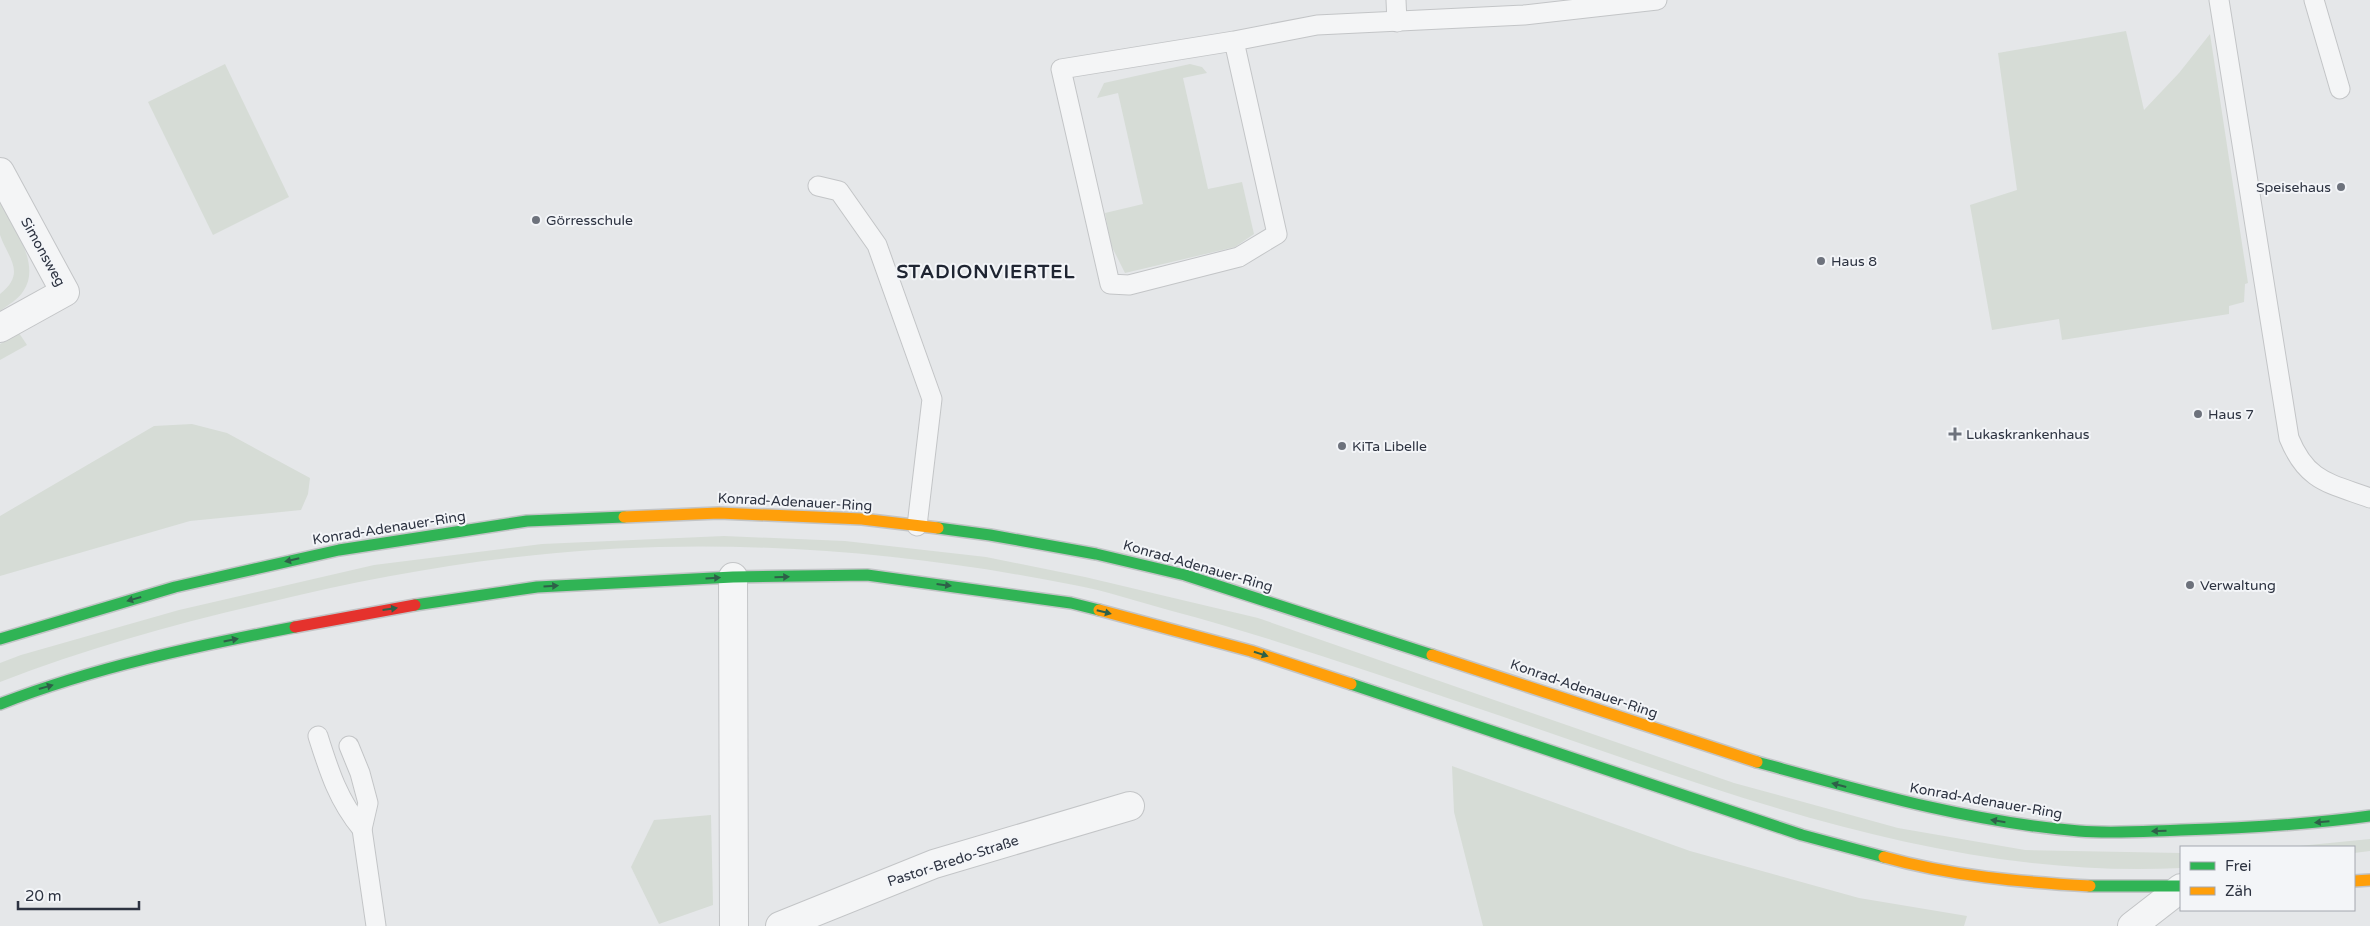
<svg xmlns="http://www.w3.org/2000/svg" width="2370" height="926" viewBox="0 0 2370 926" font-family="'Varela Round',sans-serif">
<style>
.green{fill:#d6dcd6}
.lines{fill:none;stroke-linecap:round;stroke-linejoin:round}
.lane-casing{stroke:#c3c5c7;stroke-width:21}
.street-casing{stroke:#c3c5c7;stroke-width:30}
.fast-casing{stroke:#c2c4c6;stroke-width:14}
.slow-casing{stroke:#c2c4c6;stroke-width:14}
.jam-casing{stroke:#c2c4c6;stroke-width:14}
.lane{stroke:#f4f5f6;stroke-width:19}
.street{stroke:#f4f5f6;stroke-width:28}
.fast{stroke:#30b455;stroke-width:11}
.slow{stroke:#ff9f0a;stroke-width:11}
.jam{stroke:#e5322d;stroke-width:11}
.oneway{fill:#2e6048}
.poi-dot{fill:#6d727c;stroke:#f3f5f8;stroke-width:2}
.labels{text-anchor:middle;dominant-baseline:central;stroke-width:4;stroke-linejoin:round;paint-order:stroke}
.poi-label{font-size:14px;fill:#2d3341;stroke:#f3f5f8;text-anchor:start}
.street-label{font-size:14px;fill:#2d3341;stroke:#f3f5f8}
.district-label{font-size:19px;font-weight:bold;letter-spacing:1px;fill:#1f2532;stroke:#f3f5f8}
</style>
<rect width="100%" height="100%" fill="#e5e7e9"/>
<g class="green">
<path d="M2126,31l18,79 35,-37 31,-39 38,249 -3,1 -1,18 -15,4v8l-167,26 -3,-21 -67,11 -22,-125 47,-15 -19,-137z"/>
<path d="M225,64l64,133 -76,38 -65,-133z"/>
<path d="M1190,64l12,3 5,6 -24,5 25,111 34,-7 12,52 -19,13 -110,26 -14,-28 -6,-32 38,-9 -25,-111 -21,5 7,-15z"/>
<path d="M0,203c13,23 41,61 24,87 -5,9 -16,15 -24,21v-17c27,-21 8,-36 0,-59 0,-9 0,-22 0,-32z"/>
<path d="M19,333l8,12 -27,15v-16z"/>
<path d="M192,424l35,9 83,45 -2,16 -7,16 -111,11 -190,55v-60l154,-90z"/>
<path d="M724,536l121,5 141,16 99,20 173,41 476,165 164,45 127,22 156,3v15c-243,12 -472,-82 -698,-158 -104,-35 -206,-71 -311,-99 -33,-9 -65,-20 -98,-26 -176,-35 -360,-49 -538,-30 -90,9 -179,26 -266,47 -92,21 -183,46 -270,80v-19l21,-8 158,-45 195,-45 168,-21z"/>
<path d="M1452,766l238,85 169,47 108,18 -3,10h-481l-29,-114z"/>
<path d="M711,815l2,90 -54,19 -28,-57 23,-47z"/>
<path d="M2370,839v12l-16,2v-6h-65z"/>
</g>
<g class="lines">
<defs>
<g id="lane">
<path d="M1396,0l1,22"/>
<path d="M2219,0l70,438c18,44 40,45 81,60"/>
<path d="M2314,0l26,89"/>
<path d="M1234,41l43,193 -38,23 -110,28 -19,-1 -49,-215 173,-28 83,-16 207,-10 133,-15"/>
<path d="M818,186l21,5 38,54 55,154 -15,127"/>
<path d="M318,736c11,35 20,64 44,93"/>
<path d="M349,746l11,27 8,30 -6,26 14,97"/>
</g>
<g id="street">
<path d="M0,172l65,120 -65,36"/>
<path d="M733,577l1,349"/>
<path d="M780,926l154,-62 196,-58"/>
<path d="M2132,926l49,-38"/>
</g>
<g id="fast">
<path d="M938,528l52,7 106,19 89,21 247,80"/>
<path d="M415,605l122,-18 196,-10 134,-2 204,28 28,7"/>
<path d="M0,639l175,-52 164,-37 188,-29 97,-4"/>
<path d="M1351,684l451,151 82,22"/>
<path d="M0,704c95,-37 196,-58 295,-77"/>
<path d="M1757,762c106,29 212,60 322,69 34,3 68,0 102,-1 63,-2 126,-5 189,-14"/>
<path d="M2090,886h91"/>
</g>
<g id="slow">
<path d="M624,517l95,-4 143,6 76,9"/>
<path d="M1099,610l152,41 100,33"/>
<path d="M1432,655l325,107"/>
<path d="M1884,857c67,19 136,25 206,29"/>
<path d="M2354,881l16,-1"/>
</g>
<path id="jam" d="M295,627l120,-22"/>
</defs>
<use href="#lane" class="lane-casing"/>
<use href="#street" class="street-casing"/>
<use href="#fast" class="fast-casing"/>
<use href="#slow" class="slow-casing"/>
<use href="#jam" class="jam-casing"/>
<use href="#lane" class="lane"/>
<use href="#street" class="street"/>
<use href="#fast" class="fast"/>
<use href="#slow" class="slow"/>
<use href="#jam" class="jam"/>
</g>
<defs><path id="oneway-solid" d="M-6-.8H1V-3.2L6.5 0L1 3.2V.8H-6Z" transform="scale(1.25)"/></defs>
<g class="oneway">
<use href="#oneway-solid" transform="translate(292 560) rotate(167)"/>
<use href="#oneway-solid" transform="translate(782 577) rotate(-1)"/>
<use href="#oneway-solid" transform="translate(713 578) rotate(-3)"/>
<use href="#oneway-solid" transform="translate(944 585) rotate(7)"/>
<use href="#oneway-solid" transform="translate(551 586) rotate(-3)"/>
<use href="#oneway-solid" transform="translate(134 599) rotate(164)"/>
<use href="#oneway-solid" transform="translate(390 609) rotate(-8)"/>
<use href="#oneway-solid" transform="translate(1104 612) rotate(14)"/>
<use href="#oneway-solid" transform="translate(231 640) rotate(-11)"/>
<use href="#oneway-solid" transform="translate(1261 654) rotate(18)"/>
<use href="#oneway-solid" transform="translate(46 687) rotate(-16)"/>
<use href="#oneway-solid" transform="translate(1839 785) rotate(-165)"/>
<use href="#oneway-solid" transform="translate(1998 821) rotate(-171)"/>
<use href="#oneway-solid" transform="translate(2322 822) rotate(175)"/>
<use href="#oneway-solid" transform="translate(2159 831) rotate(178)"/>
</g>
<g class="poi-dot">
<circle cx="2341" cy="187" r="5"/>
<circle cx="536" cy="220" r="5"/>
<circle cx="1821" cy="261" r="5"/>
<circle cx="2198" cy="414" r="5"/>
<path d="M1952.5 426.5h5v5h5v5h-5v5h-5v-5h-5v-5h5z"/>
<circle cx="1342" cy="446" r="5"/>
<circle cx="2190" cy="585" r="5"/>
</g>
<g class="labels">
<g class="poi-label">
<text x="2331" y="187" text-anchor="end">Speisehaus</text>
<text x="546" y="220">Görresschule</text>
<text x="1831" y="261">Haus 8</text>
<text x="2208" y="414">Haus 7</text>
<text x="1966" y="434">Lukaskrankenhaus</text>
<text x="1352" y="446">KiTa Libelle</text>
<text x="2200" y="585">Verwaltung</text>
</g>
<g class="street-label">
<text transform="translate(43 252) rotate(61)">Simonsweg</text>
<text transform="translate(795 502) rotate(3)">Konrad-Adenauer-Ring</text>
<text transform="translate(389 528) rotate(-9)">Konrad-Adenauer-Ring</text>
<text transform="translate(1198 566) rotate(16)">Konrad-Adenauer-Ring</text>
<text transform="translate(1584 689) rotate(19)">Konrad-Adenauer-Ring</text>
<text transform="translate(1986 801) rotate(10)">Konrad-Adenauer-Ring</text>
<text transform="translate(953 861) rotate(-18)">Pastor-Bredo-Straße</text>
</g>
<g class="district-label">
<text x="986" y="272">STADIONVIERTEL</text>
</g>
</g>
<rect x="2180" y="846" width="175" height="65" fill="#f3f5f8" stroke="#a4a7af"/>
<rect x="2190" y="862" width="25" height="8" fill="#30b455" stroke="#a4a7af"/>
<text x="2225" y="871" font-size="15" fill="#2d3341">Frei</text>
<rect x="2190" y="887" width="25" height="8" fill="#ff9f0a" stroke="#a4a7af"/>
<text x="2225" y="896" font-size="15" fill="#2d3341">Zäh</text>
<path d="M18 901v8h121v-8" fill="none" stroke="#2d3341" stroke-width="2.5"/>
<text x="25" y="901" font-size="15" fill="#2d3341" stroke="#f3f5f8" stroke-width="4" paint-order="stroke">20 m</text>
</svg>
